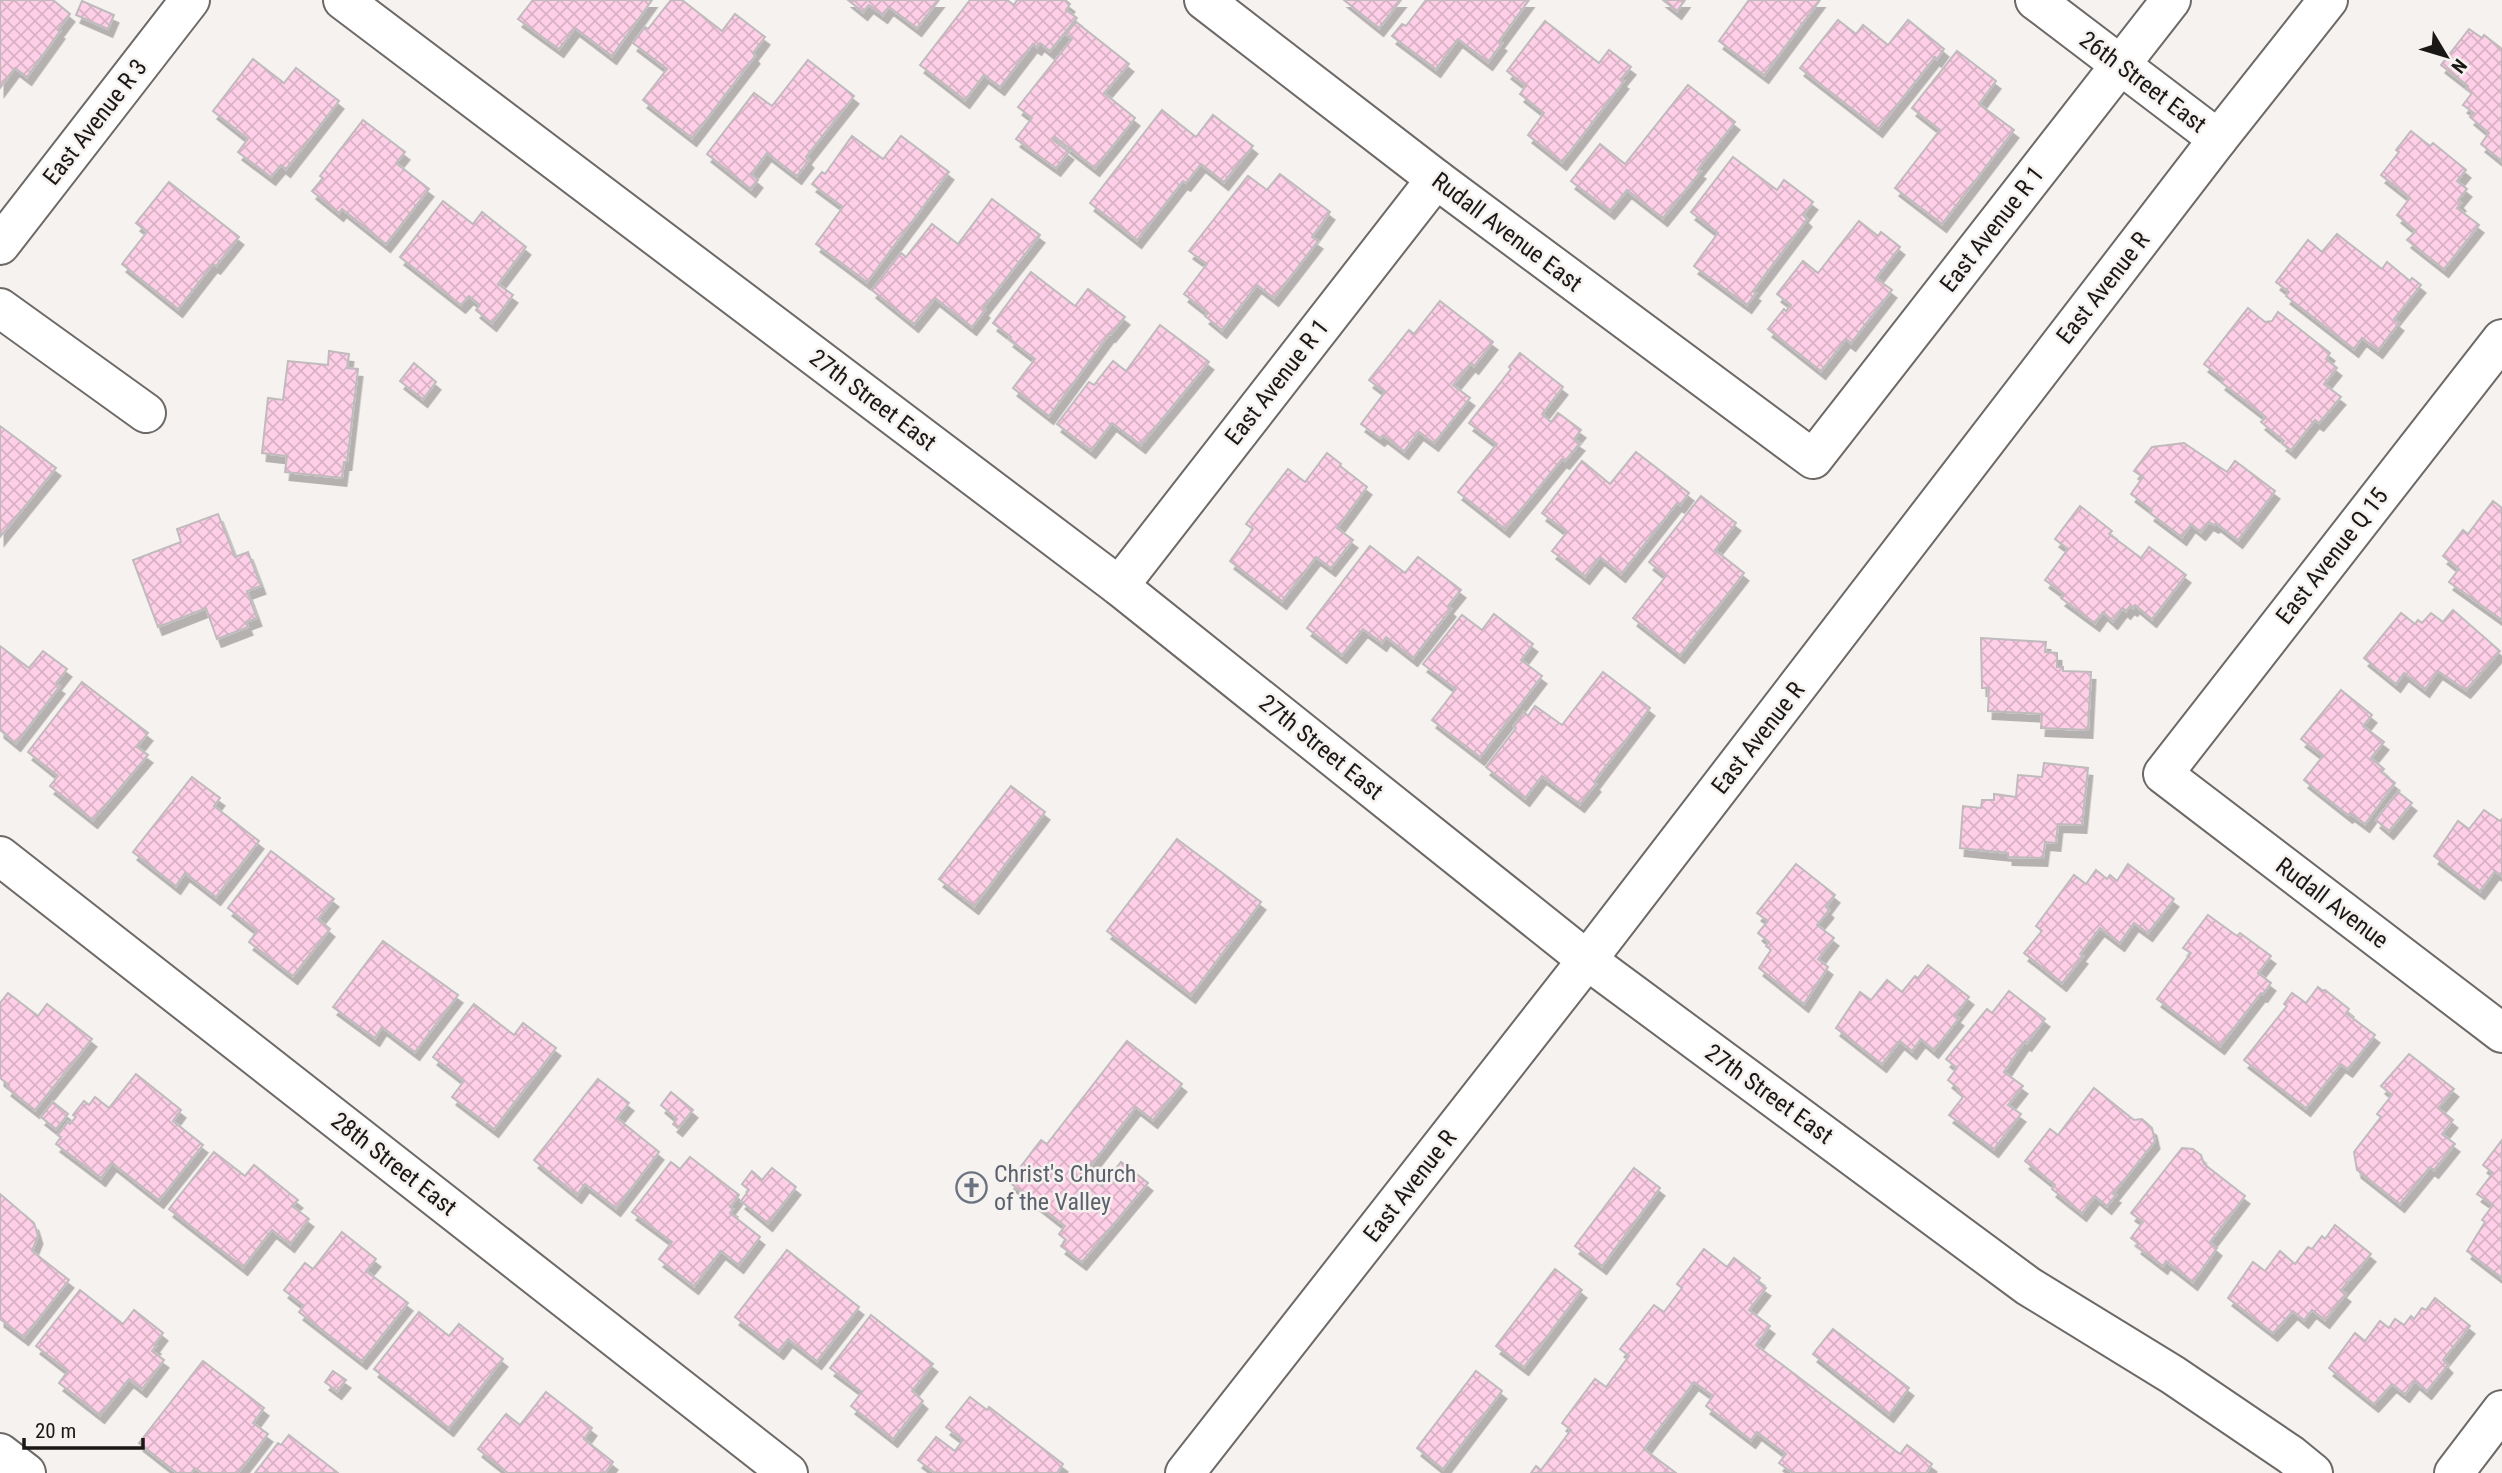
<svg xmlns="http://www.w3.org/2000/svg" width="2502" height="1473" viewBox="0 0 2502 1473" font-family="'Roboto Condensed',sans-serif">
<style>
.building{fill:url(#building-cross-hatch);stroke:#bfbbbd;stroke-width:2;filter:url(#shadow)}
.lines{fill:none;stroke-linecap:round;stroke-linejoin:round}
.minor-casing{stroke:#6c6967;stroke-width:42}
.major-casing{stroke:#6c6967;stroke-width:42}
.minor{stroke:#fff;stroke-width:38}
.major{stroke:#fff;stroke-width:38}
.labels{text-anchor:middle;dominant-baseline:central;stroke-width:5;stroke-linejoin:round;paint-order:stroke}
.street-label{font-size:24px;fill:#191817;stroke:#f6f2f0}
.worship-label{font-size:24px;fill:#5b616d;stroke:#f6f2f0;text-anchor:start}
</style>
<defs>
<pattern id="building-cross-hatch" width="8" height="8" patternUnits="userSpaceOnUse" patternTransform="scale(1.75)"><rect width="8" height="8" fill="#fecfe7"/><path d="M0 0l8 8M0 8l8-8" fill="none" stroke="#d9b1c5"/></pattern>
<filter id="shadow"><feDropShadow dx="4.5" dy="8" stdDeviation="0" flood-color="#0004"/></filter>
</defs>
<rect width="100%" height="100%" fill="#f6f2f0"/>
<g class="building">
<path d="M0,0h53l17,14 -12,16 2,1 -33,46 -12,-9 -15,20z"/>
<path d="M533,0h119l-40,56 -37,-28 -16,21 -41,-30z"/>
<path d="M671,0h11l40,31 13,-17 30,23 -12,16 2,3 -63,82 -49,-38 24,-31 -34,-26 12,-16 3,2z"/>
<path d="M848,0h91l-22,28 -28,-21 -6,8 -14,-10 -6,7z"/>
<path d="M970,0h37l7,5 3,-5h48l5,4 -4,6 11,8 -27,33 -10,-8 -3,4 -4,-3 -33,43 -16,-12 -19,25 -45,-35z"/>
<path d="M1344,0h57l-22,28z"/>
<path d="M1426,0h103l-30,41 3,2 -14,19 -30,-23 -22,30 -44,-33 10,-12 4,2z"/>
<path d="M1663,0h22l-8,11z"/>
<path d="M1749,0h71l-56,75 -45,-34z"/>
<path d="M82,1l32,14 -6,14 -32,-14z"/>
<path d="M1838,20l18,14 7,-9 25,20 20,-25 36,29 -7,10 -2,-2 -57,72 -78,-61z"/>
<path d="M1545,21l54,42 10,-13 22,17 -10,12 3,2 -62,81 -34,-27 16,-22 -24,-19 6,-8 -19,-15z"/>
<path d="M1076,22l53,42 -25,29 31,25 -40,50 -40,-31 -2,3 16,12 -13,16 -40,-29 16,-21 -14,-11 54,-68 -6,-5z"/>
<path d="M2469,29l13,9 2,-3 18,14v112l-21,-17 8,-11 -19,-16 4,-4 -11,-8 9,-12 -6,-4 2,-3 -27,-21z"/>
<path d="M1957,51l39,30 -17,23 35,26 -72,94 -47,-36 45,-58 -28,-22z"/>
<path d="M253,59l31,24 12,-15 43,33 -53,68 -5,-4 -10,12 -33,-25 10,-13 -35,-28z"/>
<path d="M808,60l46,36 -48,61 3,3 -12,16 -30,-23 -16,21 7,6 -7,9 -44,-35 47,-61 18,13z"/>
<path d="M1688,85l47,37 -37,47 3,2 -38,47 -36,-28 -17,21 -39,-30 29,-37 25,20z"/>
<path d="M1162,110l34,27 17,-22 40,31 -29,36 -23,-18 -15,19 -3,-2 -46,59 -47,-37z"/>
<path d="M363,120l42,32 -9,11 33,26 -43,55 -44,-35 -3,4 -27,-22 11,-13 -3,-2z"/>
<path d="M2411,131l19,15 3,-3 33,27 -9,11 10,8 -9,11 3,3 -4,5 22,17 -35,44 -37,-29 9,-9 -19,-16 13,-17 -29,-23 18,-23 -3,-2z"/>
<path d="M852,136l31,23 18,-23 48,36 -82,110 -51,-38 27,-37 -31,-23 10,-12 3,2z"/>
<path d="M1733,157l44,33 7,-10 29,22 -10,13 4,4 -54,72 3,2 -9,12 -53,-39 24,-33 -27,-21z"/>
<path d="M1280,174l50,38 -18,25 6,4 -44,57 -17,-13 -35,45 -17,-14 3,-3 -24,-19 23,-30 -18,-13 59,-75 19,14z"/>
<path d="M169,182l70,55 -23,29 -3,-2 -35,45 -56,-45 25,-32 -11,-9z"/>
<path d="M992,199l48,36 -57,73 2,2 -13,17 -37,-29 -21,26 -42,-34 29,-37 5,4 26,-33 26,20z"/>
<path d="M443,201l30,23 9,-12 44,35 -28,37 15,11 -21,28 -16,-13 4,-5 -11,-9 -8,9 -61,-48z"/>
<path d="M1859,221l19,15 3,-4 19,15 -24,31 16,12 -41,53 -5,-4 -25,32 -53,-42 16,-20 2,2 5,-6 -14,-11 26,-33 15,12z"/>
<path d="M2337,234l45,35 5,-7 23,19 2,-3 9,7 -27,34 5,4 -21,27 -16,-12 -8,11 -68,-53 3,-4 -13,-10 32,-42 14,12z"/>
<path d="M1031,272l44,34 13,-17 37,28 -14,17 -1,-1 -61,83 -36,-28 22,-29 -26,-20 2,-2 -18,-14z"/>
<path d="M1440,301l53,41 -19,24 -3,-3 -18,22 17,13 -36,45 -15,-11 -15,19 -21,-16 -3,3 -19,-14 24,-32 -16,-12 40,-50 5,4z"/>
<path d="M2248,308l17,14 7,-1 6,-9 52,41 -4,6 11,9 -13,16 17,13 -22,26 -4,-3 -24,30 -9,-7 2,-2 -23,-19 5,-5 -45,-35 2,-3 -19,-15z"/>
<path d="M1160,325l49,37 -68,83 -29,-22 -21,27 -34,-26 32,-42 5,3 19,-24 13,10z"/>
<path d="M329,351l20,3 -2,14 11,1 -11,93h-3l-2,16 -57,-6 2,-16 -25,-3 6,-55 15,2 5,-39 40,4z"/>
<path d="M1520,353l43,34 -21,27 9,8 7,-9 23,17 -7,9 6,4 -15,18 -3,-2 -57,70 -47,-37 39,-48 -28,-21 42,-54 -2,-2z"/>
<path d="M414,363l22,19 -13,17 -23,-18z"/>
<path d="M0,426l56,42 -56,69z"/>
<path d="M2184,443l43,29 8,-11 40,30 -37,49 -22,-17 -2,2 -5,-3 -8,10 -10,-8 -9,13 -32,-24 2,-3 -21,-16 12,-17 -9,-6 18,-24z"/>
<path d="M1636,452l53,41 -9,12 -3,-2 -56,71 -21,-17 -15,19 -33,-25 15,-19 -25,-19 40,-52 28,23z"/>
<path d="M1327,453l14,11 -1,2 27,21 -30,41 16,12 -22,28 -15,-11 -34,44 -52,-40 23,-32 -7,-5 42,-55 17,13z"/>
<path d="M1701,496l35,27 -21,27 29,23 -64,82 -47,-37 33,-42 -17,-14z"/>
<path d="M2493,501l9,7v112l-53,-38 10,-13 -16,-13 20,-26 5,4z"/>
<path d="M2080,506l32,25 -3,3 32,24 8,-11 37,28 -34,44 -17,-14 -2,3 -3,-2 -4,5 -3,-3 -10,13 -10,-9 -8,11 -34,-25 3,-4 -19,-14 23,-31 -13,-10z"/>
<path d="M218,514l17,43 13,-5 13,34 -14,5 10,27 -11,4 2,5 -31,12 -11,-31 -48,19 -25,-67 48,-18 -4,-13z"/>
<path d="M1370,546l35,27 13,-16 43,33 -13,16 3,3 -38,49 -27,-21 -4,6 -19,-14 -21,26 -35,-27z"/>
<path d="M2453,610l47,41 -34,39 -28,-19 -13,18 -21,-16 -8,11 -32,-26 37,-45 14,11 3,-4 4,3 9,-10 12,9z"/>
<path d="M1494,614l39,30 -12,16 21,16 -62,81 -48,-37 24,-31 -33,-25 39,-49 20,15z"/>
<path d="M1981,638l65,4 -1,10 12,1v14h6v4l28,1 -3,58 -47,-2 1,-14 -54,-3 1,-23h-7z"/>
<path d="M0,646l29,22 14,-17 24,18 -11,14 4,3 -44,57 -16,-13z"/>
<path d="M1603,672l47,36 -56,74 2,2 -16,20 -38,-28 -17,22 -39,-31 30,-39 -2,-2 10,-14 4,4 7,-10 27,19z"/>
<path d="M82,682l66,51 -11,14 11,8 -55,65 -43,-34 8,-10 -30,-24z"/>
<path d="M2341,690l31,25 -9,11 21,16 -13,16 13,11 -3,3 14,11 -30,41 -15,-11 -2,2 -44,-35 19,-24 -22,-17z"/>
<path d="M2044,763l44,5 -6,57 -24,-1 -2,19 -11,-1 -2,16 -35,-1v-4l-48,-5 3,-42 18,2 1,-8h12v-6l22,3 2,-22 24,2z"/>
<path d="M192,777l28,21 -6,8 45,35 -43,56 -31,-24 -9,13 -43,-34z"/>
<path d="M1011,786l34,26 -71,94 -35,-27z"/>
<path d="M2398,792l14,11 -23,28 -13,-11z"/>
<path d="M2484,810l16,11 2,-2v57l-7,-5 -15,20 -46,-35 24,-35 11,8z"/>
<path d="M1177,839l84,63 -70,93 -84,-64z"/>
<path d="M271,851l63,48 -16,20 12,10 -37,47 -44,-34 8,-11 -29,-23z"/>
<path d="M1796,864l39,31 -9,12 3,3 -12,15 17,13 -16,21 10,8 -24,37 -45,-36 12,-18 -5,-4 3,-4 -11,-9 10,-12 -11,-8z"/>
<path d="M2128,864l46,35 -26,34 -14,-10 -14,20 -20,-15 -20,26 3,2 -21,27 -38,-30 18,-22 -6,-5 38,-51 12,9 10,-14 11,9 3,-4 7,6z"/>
<path d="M2208,915l29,21 3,-3 31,23 -13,17 13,10 -8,11 -2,-1 -41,53 -63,-47 34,-46 -8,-5z"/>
<path d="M383,941l75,54 -43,57 -33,-25 -7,11 -42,-31z"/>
<path d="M1928,965l41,32 -14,18 4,3 -25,32 -13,-11 -9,12 -12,-10 -18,23 -46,-36 24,-36 11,8 16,-20 15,12 13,-16 3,2z"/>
<path d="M2318,987l5,4 2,-1 24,19 -3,4 29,22 -27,34 -7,-5 -35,44 -62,-48 43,-54 -3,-2 8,-11 14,10z"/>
<path d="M2009,991l36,28 -18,24 -2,-2 -21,31 19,14 -15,19 13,9 -27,35 -45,-34 14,-18 -6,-5 2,-3 -11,-9 9,-12 -11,-9 41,-50 5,4z"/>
<path d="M8,993l30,23 9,-12 45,35 -57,71 -28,-22 2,-3 -9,-7v-75z"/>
<path d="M474,1004l40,31 9,-12 33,25 -62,81 -42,-32 12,-16 -31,-24z"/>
<path d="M1127,1041l55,43 -29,36 -17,-13 -51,66 17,13 19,-24 27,21 -66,79 -21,-16 5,-6 -7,-6 6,-8 -56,-44 32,-42 6,4z"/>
<path d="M2409,1054l45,35 -16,19 15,12 -11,14 13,10 -21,26 -4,-3 -30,37 -43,-34 -3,-18 27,-35 -4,-3 15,-19 -11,-9z"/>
<path d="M136,1074l45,36 -8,11 30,24 -44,55 -47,-37 -11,15 -45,-34 5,-7 -3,-2 10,-13 2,2 6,-7 -3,-2 11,-14 5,4 6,-8 14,11z"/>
<path d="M598,1079l31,24 -12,15 42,34 -43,56 -31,-24 -8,11 -43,-35z"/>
<path d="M2094,1088l40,32 8,-1 10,9 3,13 -42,53 3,1 -9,11 -12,-10 -13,17 -30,-24 3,-4 -30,-24 25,-32 8,6z"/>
<path d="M671,1092l22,18 -15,18 -5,-4 4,-5 -16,-14z"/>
<path d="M53,1102l15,12 -12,15 -15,-12z"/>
<path d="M2502,1140v138l-35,-27 18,-29 -3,-2 11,-15 -16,-11 16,-21 -10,-8z"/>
<path d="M2182,1148l11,1 8,6 3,9 41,32 -35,46 7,6 -24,34 -27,-21 -3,5 -26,-20 2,-2 -8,-6 12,-16 -12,-9z"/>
<path d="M214,1152l31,24 9,-11 44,35 -6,6 17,13 -19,25 -18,-14 -29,37 -74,-58z"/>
<path d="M690,1157l49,38 -9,12 3,2 -3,4 30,24 -21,28 -18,-14 -27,35 -35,-27 13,-17 -40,-30 39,-50 9,7z"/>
<path d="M772,1168l24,19 -28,36 -27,-22 8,-11 -7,-6 10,-13 10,9z"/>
<path d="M1634,1168l26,20 -58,78 -27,-20z"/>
<path d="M0,1194l34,29 4,13 -6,15 37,29 -45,57 -24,-18z"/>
<path d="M2335,1225l36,29 -30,36 5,4 -21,26 -13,-10 -8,10 -11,-9 -20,22 -45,-35 25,-36 12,9 15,-20 15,13 13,-17 4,2 10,-13 3,3z"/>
<path d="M342,1232l34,27 -10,12 42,32 -46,58 -63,-49 5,-6 -20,-16 21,-27 8,6z"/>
<path d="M1704,1249l23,18 7,-9 26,20 -3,4 9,6 -17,22 21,16 -14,19 144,109 7,-9 25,19 -6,9h-133l-14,-10 7,-9 -29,-22 -6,8 -45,-34 7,-10 -19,-14 -50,67 32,24h-145l5,-7 5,4 30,-40 -9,-7 33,-44 11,8 23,-31 -9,-7 34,-44 10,7 18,-24 -5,-4z"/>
<path d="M787,1250l72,57 -42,54 -29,-22 -9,12 -44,-34z"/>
<path d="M1555,1269l27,21 -58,77 -28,-21z"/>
<path d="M80,1290l43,34 11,-14 29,23 -9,12 2,1 -4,5 12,9 -22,29 -13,-10 -29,36 -41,-32 9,-12 -32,-25z"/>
<path d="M2435,1298l35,28 -27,34 5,5 -21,26 -12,-10 -10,13 -13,-10 -18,20 -45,-36 26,-35 10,8 15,-20 9,7 6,-9 9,6 7,-9 3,3 8,-11 4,2z"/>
<path d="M419,1312l30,24 10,-12 44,35 -54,69 -75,-59z"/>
<path d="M871,1315l62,49 -21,27 11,10 -30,38 -42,-33 11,-14 -32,-24z"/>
<path d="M1833,1329l76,59 -20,26 -76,-60z"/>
<path d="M203,1361l61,47 -11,15 15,11 -30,39h-36l-7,-5 -4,5h-14l-38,-30z"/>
<path d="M333,1371l13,9 -9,11 -12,-9z"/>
<path d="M1476,1371l26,20 -59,78 -26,-21z"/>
<path d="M546,1392l46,36 -8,11 29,23 -8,11h-97l-30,-24 28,-35 14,11z"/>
<path d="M970,1397l17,13 2,-3 74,57 -6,9h-122l-17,-13 18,-23 19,14 8,-11 -17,-13z"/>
<path d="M289,1435l49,38h-83l23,-30 3,2z"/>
</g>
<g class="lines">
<defs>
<g id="minor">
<path d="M343,0l776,586 468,374 441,326 145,89 118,80 22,18"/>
<path d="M1204,0l232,179 377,280 358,-459"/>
<path d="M2035,0l183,139"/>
<path d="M0,245l190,-245"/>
<path d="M0,308l146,105"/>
<path d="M2502,339l-339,435 339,259"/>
<path d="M1119,586l317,-407"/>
<path d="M0,856l788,617"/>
<path d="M0,1453l26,20"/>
<path d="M2454,1473l48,-63"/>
</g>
<path id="major" d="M1185,1473l402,-513 631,-821 110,-139"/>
</defs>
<use href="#minor" class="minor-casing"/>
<use href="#major" class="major-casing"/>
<use href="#minor" class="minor"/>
<use href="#major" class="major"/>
</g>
<defs>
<symbol id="church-ring" viewBox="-11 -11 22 22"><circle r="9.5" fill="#f6f2f0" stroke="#6b7280" stroke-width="1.5"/><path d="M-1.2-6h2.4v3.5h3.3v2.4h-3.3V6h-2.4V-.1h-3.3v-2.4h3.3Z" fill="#6b7280"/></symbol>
</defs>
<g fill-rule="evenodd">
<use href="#church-ring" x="954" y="1170" width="35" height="35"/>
</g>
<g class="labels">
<g class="street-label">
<text transform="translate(2143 82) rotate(37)">26th Street East</text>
<text transform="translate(95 122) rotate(-52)">East Avenue R 3</text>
<text transform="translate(1992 229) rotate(-52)">East Avenue R 1</text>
<text transform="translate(1507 232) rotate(37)">Rudall Avenue East</text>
<text transform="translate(2103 288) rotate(-52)">East Avenue R</text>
<text transform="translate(1277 382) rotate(-52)">East Avenue R 1</text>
<text transform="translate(873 400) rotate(37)">27th Street East</text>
<text transform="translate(2332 556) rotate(-52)">East Avenue Q 15</text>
<text transform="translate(1758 738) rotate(-52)">East Avenue R</text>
<text transform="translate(1321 747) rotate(39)">27th Street East</text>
<text transform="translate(2332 903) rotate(37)">Rudall Avenue</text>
<text transform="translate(1769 1094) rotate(36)">27th Street East</text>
<text transform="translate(394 1164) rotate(38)">28th Street East</text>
<text transform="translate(1410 1186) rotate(-52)">East Avenue R</text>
</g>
<g class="worship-label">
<text x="994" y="1174">Christ's Church<tspan x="994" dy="28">of the Valley</tspan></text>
</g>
</g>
<g transform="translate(2446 56) rotate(128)" stroke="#f6f2f0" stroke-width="5" paint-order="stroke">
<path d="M0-5L12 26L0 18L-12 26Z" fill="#191817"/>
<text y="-10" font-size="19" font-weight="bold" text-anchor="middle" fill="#191817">N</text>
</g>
<path d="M24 1438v10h119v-10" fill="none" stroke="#191817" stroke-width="3.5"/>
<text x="35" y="1438" font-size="21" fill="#191817" stroke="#f6f2f0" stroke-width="5" paint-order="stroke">20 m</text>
</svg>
